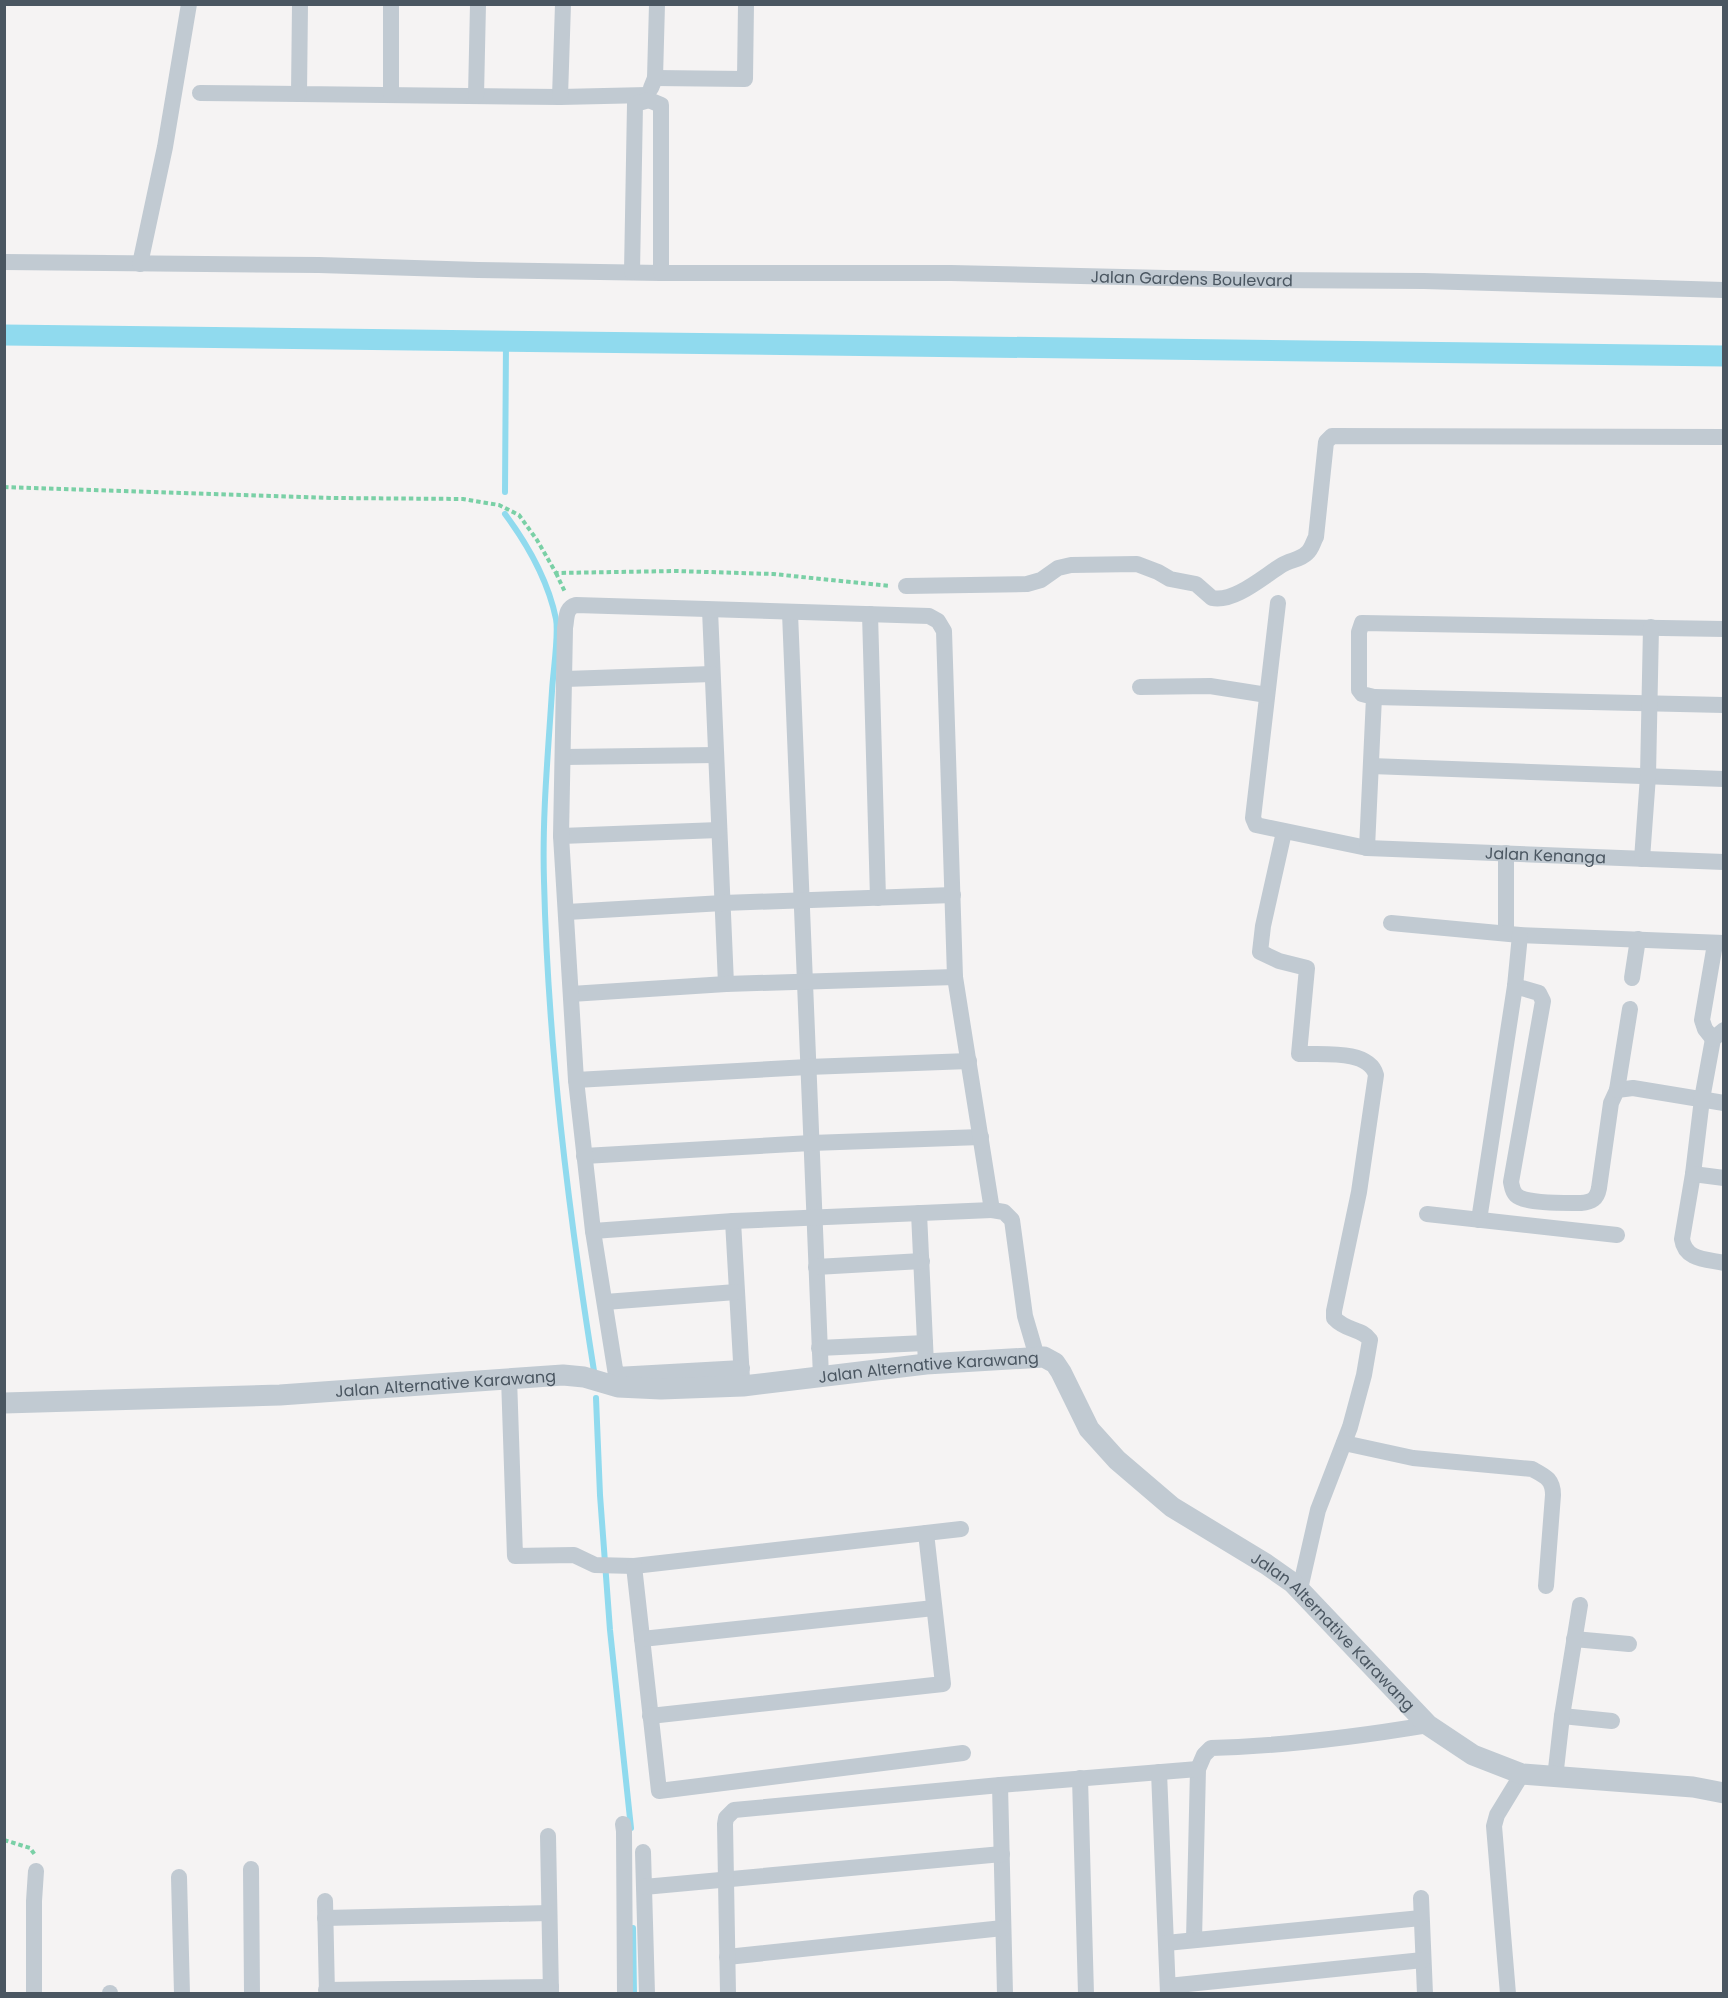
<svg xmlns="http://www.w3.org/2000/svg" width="1728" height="1998" viewBox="0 0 1728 1998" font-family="Poppins,sans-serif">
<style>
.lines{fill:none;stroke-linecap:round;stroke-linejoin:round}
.stream{stroke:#90daee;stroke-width:6}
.canal{stroke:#90daee;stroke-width:21}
.path{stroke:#7ad0a6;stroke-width:4;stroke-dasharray:4.5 3;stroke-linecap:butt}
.minor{stroke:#c1cad2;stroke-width:16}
.tertiary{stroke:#c1cad2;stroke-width:21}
.labels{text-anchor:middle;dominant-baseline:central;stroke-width:4.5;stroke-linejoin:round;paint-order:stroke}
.street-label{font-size:16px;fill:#4a5661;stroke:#fff}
</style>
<rect width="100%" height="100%" fill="#f5f3f3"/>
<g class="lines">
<g class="stream">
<path d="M505,492l1,-151"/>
<path d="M505,514c23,31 43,66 51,105 3,16 -3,53 -4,72 -4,63 -10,126 -8,190 4,164 24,327 50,490"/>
<path d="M596,1398l4,97 10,135 21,198"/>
<path d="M633,1928l1,66"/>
</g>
<path class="canal" d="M4,335l1720,21"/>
<g class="path">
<path d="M4,487l330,11 129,1 36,6 20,10 18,25 19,33 119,-2 98,3 117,12"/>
<path d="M556,573l9,19"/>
<path d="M4,1840l26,8 5,7"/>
</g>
<g class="minor">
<path d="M300,4l-1,90 261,3 88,-2"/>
<path d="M655,78l90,1 1,-75"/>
<path d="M651,88l4,-10 2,-74"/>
<path d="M200,93l99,1"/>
<path d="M391,95v-91"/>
<path d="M476,96l2,-92"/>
<path d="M560,97l3,-93"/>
<path id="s1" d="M4,262l315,3 159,5 183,3h290l301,7 172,1 300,9"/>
<path d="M140,264l25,-117 24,-143"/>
<path d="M632,272l3,-168 14,-4 12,5v168"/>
<path d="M906,586l121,-2 14,-4 17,-12 13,-3 66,-1 21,8 12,7 26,5 16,14c22,5 52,-22 70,-33 8,-5 18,-5 25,-12 5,-4 6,-11 9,-16l10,-95 6,-6 392,1"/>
<path id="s2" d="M1278,603l-25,215 3,7 111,23 357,14"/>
<path d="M710,610l16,374"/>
<path d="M790,613l31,764"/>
<path d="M870,614l8,284"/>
<path d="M565,679l147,-5"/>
<path d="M1140,687l70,-1 57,9"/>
<path d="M1374,697l350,8"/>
<path d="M564,757l152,-2"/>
<path d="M1371,766l353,13"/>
<path d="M1284,832l-21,94 -3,26 19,9 28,7 -8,86c22,1 70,-5 77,21l-17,117 -25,119v7c13,14 28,10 36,22l-6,35 -14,52 -32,83 -18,79"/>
<path d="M561,836l158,-6"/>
<path d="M1367,848l7,-151 -12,-3 -3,-4v-58l3,-9 362,6"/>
<path d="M1506,853v80"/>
<path d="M1642,859l6,-83 3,-149"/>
<path d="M567,912l156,-9 230,-8"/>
<path d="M1391,923l129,12 204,8"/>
<path d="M1632,978l6,-39"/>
<path d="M1515,986l24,7 4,8 -32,181c1,4 1,9 5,13 9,9 51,8 65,8 11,-1 16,-4 18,-15l12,-85 6,-13 16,-2 91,15"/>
<path d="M571,994l155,-10 229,-7"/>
<path d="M1724,1030l-11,9 -11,60 -9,75 -11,65c3,21 24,20 42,24"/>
<path d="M1713,1039l-8,-10 -3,-9 13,-76"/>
<path d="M576,1080l232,-13 161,-6"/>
<path d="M1617,1090l13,-81"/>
<path d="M584,1156l227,-13 170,-6"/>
<path d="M1693,1174l31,4"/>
<path d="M919,1213l7,151"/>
<path d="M1427,1214l190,21"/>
<path d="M1479,1220l36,-234 5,-51"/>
<path d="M733,1221l9,158"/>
<path d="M593,1231l140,-10 259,-11"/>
<path d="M816,1267l106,-6"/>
<path d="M605,1302l131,-10"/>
<path d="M819,1348l106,-5"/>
<path d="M742,1368l-126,7 -23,-144 -17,-151 -15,-244 4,-208c2,-10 0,-20 11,-23l353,11 9,5 6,10 11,346 37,233 12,2 8,8 13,96 12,41"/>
<path d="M509,1378l6,178 59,-1 21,10 39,1 327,-37"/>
<path d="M1344,1443l69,15 119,11c13,7 21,10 21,26l-7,91"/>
<path d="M634,1566l25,225 304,-38"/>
<path d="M642,1639l292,-31"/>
<path d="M1574,1639l55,5"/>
<path d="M650,1716l293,-32 -17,-151"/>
<path d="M1562,1716l50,5"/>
<path d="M1159,1772l9,222"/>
<path d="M1080,1778l6,216"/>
<path d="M1555,1778l7,-62 18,-111"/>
<path d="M1000,1785l5,209"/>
<path d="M623,1824l1,7 1,163"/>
<path d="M548,1836l3,158"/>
<path d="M643,1852l4,142"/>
<path d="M251,1869l1,125"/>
<path d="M179,1877l3,117"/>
<path d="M644,1887l358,-33"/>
<path d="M1421,1898l4,96"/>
<path d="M325,1901l2,93"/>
<path d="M325,1918l224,-5"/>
<path d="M1194,1940l4,-171 6,-14 7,-7c73,-2 145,-11 217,-23"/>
<path d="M1166,1943l255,-25"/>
<path d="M727,1957l276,-29"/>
<path d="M1168,1986l255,-26"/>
<path d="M326,1990l225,-3"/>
<path d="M110,1993v1"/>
<path d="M34,1994v-93l2,-30"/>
<path d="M728,1994l-3,-170 1,-6 8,-8 266,-25 198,-16"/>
<path d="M1508,1994l-14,-168 3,-11 25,-41"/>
</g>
<path class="tertiary" id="s3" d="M4,1403l276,-8 283,-20 21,2 34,10 43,2 82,-3 183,-22 118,-7 11,6 6,9 28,57 28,31 55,47 94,57 27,19 135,142 45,30 49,19 171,13 31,6"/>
</g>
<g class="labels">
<g class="street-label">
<text stroke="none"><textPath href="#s1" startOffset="1188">Jalan Gardens Boulevard</textPath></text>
<text stroke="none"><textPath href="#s2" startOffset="516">Jalan Kenanga</textPath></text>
<text stroke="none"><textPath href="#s3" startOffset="928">Jalan Alternative Karawang</textPath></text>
<text stroke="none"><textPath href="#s3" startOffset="442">Jalan Alternative Karawang</textPath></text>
<text stroke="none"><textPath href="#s3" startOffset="1450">Jalan Alternative Karawang</textPath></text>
</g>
</g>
<rect width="1728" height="1998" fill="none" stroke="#4a5661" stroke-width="12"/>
</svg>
